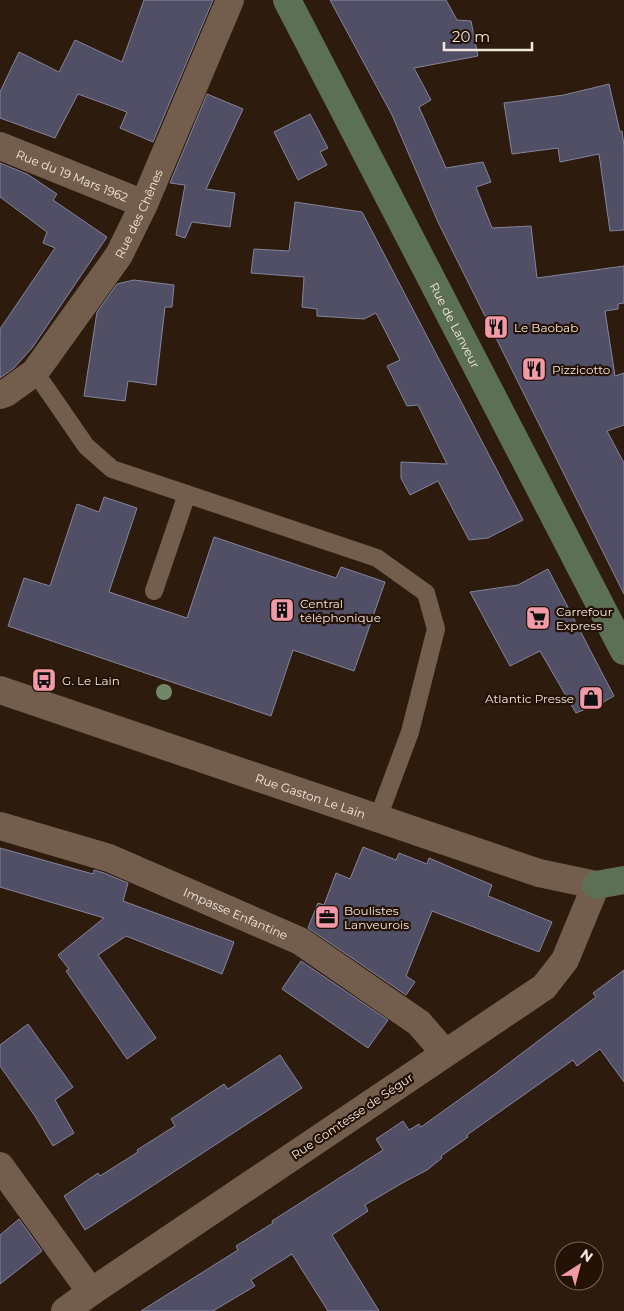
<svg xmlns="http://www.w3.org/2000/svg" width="624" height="1311" viewBox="0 0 624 1311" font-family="Montserrat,sans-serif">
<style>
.building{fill:#504f66;stroke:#85849d}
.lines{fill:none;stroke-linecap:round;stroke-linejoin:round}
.lane{stroke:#735e4d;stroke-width:18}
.street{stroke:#735e4d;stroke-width:28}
.secondary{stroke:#5c7056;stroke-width:28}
.tree{fill:#728768}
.labels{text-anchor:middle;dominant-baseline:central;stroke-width:4.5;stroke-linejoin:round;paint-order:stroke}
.street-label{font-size:12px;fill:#f4e7de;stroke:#231205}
.poi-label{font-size:12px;fill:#f4e7de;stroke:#231205;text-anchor:start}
</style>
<rect width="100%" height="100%" fill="#2d1c0d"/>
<g class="building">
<path d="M144,0h69l-60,142 -33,-14 7,-16 -49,-18 -23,44 -55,-20v-26l19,-40 40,20 16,-32 47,22z"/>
<path d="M330,0h116l11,20 14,1 7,35 -64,12 17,32 -12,7 27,61 37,-6 8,20 -15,5 16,41 39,-2 6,52 87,-12v37l-6,1v5l-13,2 10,65 9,-3v52l-17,6 17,32v131l-186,-372 -46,-107z"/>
<path d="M609,84l11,48 2,-1 2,15v84l-14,1 -11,-77 -39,8 -2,-14 -46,6 -8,-51 60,-8z"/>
<path d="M207,94l36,15 -37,80 29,4 -5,34 -38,-5 -7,16 -9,-3 9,-50 -15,-2z"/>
<path d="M310,114l18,34 -8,4 7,13 -29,15 -24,-48z"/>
<path d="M0,163l27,11 30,20 -4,6 54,37 -75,111 -18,20 -14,10v-49l55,-81 -12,-5 4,-11 -47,-35z"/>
<path d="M295,202l67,10 161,308 -35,18 -19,2 -31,-59 -28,14 -9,-17v-16l46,2 -29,-59 -11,1 -20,-40 13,-6 -24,-47 -12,6 -47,-3v-7l-15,-2 2,-30 -53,-4 3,-24 35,2z"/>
<path d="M134,280l40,5 -2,22h-7l-9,78 -28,-4 -3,20 -41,-5 13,-84 20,-28z"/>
<path d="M104,497l33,11 -28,84 78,26 27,-81 122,41 5,-11 44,15 -31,89 -61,-21 -22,66 -263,-90 16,-48 26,8 27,-82 22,8z"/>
<path d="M548,569l66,127 -25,14 -1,-2 -12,5 -36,-62 -30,15 -40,-74 48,-7z"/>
<path d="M363,847l33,13 3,-7 28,11 2,-6 63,27 -4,11 64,26 -13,30 -107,-41 -26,65 9,6 -9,13 -98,-67 10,-25 6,2 12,-32 14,6z"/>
<path d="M0,848l93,26 1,-4 10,3 24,10 -5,18 111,41 -12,32 -96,-38 -28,19 58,83 -29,21 -61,-88 3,-2 -11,-14 46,-37 -104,-31z"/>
<path d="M301,961l87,59 -20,28 -86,-59z"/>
<path d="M624,970v112l-24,-33 -23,17 -4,-6 -106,75 1,2 -27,19 1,2 -15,12 -23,12 -39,23 3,6 -36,24 47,76h-51l-36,-57 -41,26 4,6 -42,25h-72l97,-61 -2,-4 37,-23 -1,-2 111,-71 -7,-11 27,-18 6,9 10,-6 2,3 71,-51 104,-79 -3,-4z"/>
<path d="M28,1024l45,63 -18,13 19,33 -21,13 -18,-30 -35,-50v-21z"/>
<path d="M280,1055l22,33 -217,142 -21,-34 34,-23 2,3 38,-24 -1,-2 38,-24 -4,-7 53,-35 4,5z"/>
<path d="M19,1219l23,32 -42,33v-49z"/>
</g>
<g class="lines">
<g class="lane">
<path d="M35,372l51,74 26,23 265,89 49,35 10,36 -26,103 -32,86"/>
<path d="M154,591l33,-97"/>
</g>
<g class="street">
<path id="s1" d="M0,146l144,58"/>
<path id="s2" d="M0,395l6,-2 29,-21 84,-117 25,-51 86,-204"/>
<path id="s3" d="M0,690l539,183 57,12 -31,75 -21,27 -453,305 -26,19"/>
<path id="s4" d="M0,826l109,32 191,83 119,82 26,30"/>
<path d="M0,1166l91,126"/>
</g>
<g class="secondary">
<path id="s5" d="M287,0l337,651"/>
<path d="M596,885l28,-5"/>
</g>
</g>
<circle class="tree" cx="164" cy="692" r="8"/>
<defs>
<symbol id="restaurant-square" viewBox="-11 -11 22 22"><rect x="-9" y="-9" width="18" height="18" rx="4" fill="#f39aa9" stroke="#231205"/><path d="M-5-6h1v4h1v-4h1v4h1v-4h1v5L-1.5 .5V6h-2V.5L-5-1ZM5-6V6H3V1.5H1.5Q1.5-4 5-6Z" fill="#111"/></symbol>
<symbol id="building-square" viewBox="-11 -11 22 22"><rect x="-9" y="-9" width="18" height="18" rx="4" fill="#f39aa9" stroke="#231205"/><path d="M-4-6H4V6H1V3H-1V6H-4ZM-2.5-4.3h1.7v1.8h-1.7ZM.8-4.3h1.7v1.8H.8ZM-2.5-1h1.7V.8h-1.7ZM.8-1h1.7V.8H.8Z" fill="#111"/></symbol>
<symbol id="supermarket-square" viewBox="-11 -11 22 22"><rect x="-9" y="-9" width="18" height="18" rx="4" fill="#f39aa9" stroke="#231205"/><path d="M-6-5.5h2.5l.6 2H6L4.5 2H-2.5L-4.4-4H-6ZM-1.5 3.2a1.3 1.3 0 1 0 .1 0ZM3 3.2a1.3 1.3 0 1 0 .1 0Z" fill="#111"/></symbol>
<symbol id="bus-square" viewBox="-11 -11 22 22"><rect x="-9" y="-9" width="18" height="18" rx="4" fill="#f39aa9" stroke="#231205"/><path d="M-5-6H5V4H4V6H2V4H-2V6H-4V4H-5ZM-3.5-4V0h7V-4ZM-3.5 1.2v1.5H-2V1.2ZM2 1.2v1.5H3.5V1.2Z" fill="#111"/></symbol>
<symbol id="shop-square" viewBox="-11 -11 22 22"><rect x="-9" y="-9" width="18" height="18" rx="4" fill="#f39aa9" stroke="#231205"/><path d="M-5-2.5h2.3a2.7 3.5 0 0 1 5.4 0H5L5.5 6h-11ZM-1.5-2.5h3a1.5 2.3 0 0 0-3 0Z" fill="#111"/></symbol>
<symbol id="office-square" viewBox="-11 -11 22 22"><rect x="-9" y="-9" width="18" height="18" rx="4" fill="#f39aa9" stroke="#231205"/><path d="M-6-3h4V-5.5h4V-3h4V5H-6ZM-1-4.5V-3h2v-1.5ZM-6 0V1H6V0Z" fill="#111"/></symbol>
</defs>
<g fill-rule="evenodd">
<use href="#restaurant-square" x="482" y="313" width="28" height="28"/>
<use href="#restaurant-square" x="520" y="355" width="28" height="28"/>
<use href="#building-square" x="268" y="596" width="28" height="28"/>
<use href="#supermarket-square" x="524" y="604" width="28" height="28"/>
<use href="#bus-square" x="30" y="666" width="28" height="28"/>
<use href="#shop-square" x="577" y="684" width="28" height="28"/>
<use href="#office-square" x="313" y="903" width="28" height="28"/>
</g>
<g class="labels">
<g class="street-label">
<text stroke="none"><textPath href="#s1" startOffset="78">Rue du 19 Mars 1962</textPath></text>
<text stroke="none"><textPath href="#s2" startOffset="232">Rue des Chênes</textPath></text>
<text stroke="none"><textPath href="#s5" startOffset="366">Rue de Lanveur</textPath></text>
<text stroke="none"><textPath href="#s3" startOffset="328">Rue Gaston Le Lain</textPath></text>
<text stroke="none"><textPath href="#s4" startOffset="252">Impasse Enfantine</textPath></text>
<text transform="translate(352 1116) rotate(-34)">Rue Comtesse de Ségur</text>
</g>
<g class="poi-label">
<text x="514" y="327">Le Baobab</text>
<text x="552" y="369">Pizzicotto</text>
<text x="300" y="603">Central<tspan x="300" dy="14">téléphonique</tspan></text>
<text x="556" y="611">Carrefour<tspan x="556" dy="14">Express</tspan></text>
<text x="62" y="680">G. Le Lain</text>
<text x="574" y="698" text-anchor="end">Atlantic Presse</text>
<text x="344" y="910">Boulistes<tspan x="344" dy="14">Lanveurois</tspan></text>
</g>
</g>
<g transform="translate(579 1266) rotate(36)"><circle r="24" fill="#231205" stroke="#77675c"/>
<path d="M0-4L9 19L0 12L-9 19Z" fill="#f39aa9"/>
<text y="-8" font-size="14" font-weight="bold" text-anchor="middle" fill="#f4e7de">N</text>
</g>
<path d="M444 42v8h88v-8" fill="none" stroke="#f4e7de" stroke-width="2.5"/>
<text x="452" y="42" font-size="15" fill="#f4e7de" stroke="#231205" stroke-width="4" paint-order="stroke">20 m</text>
</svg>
